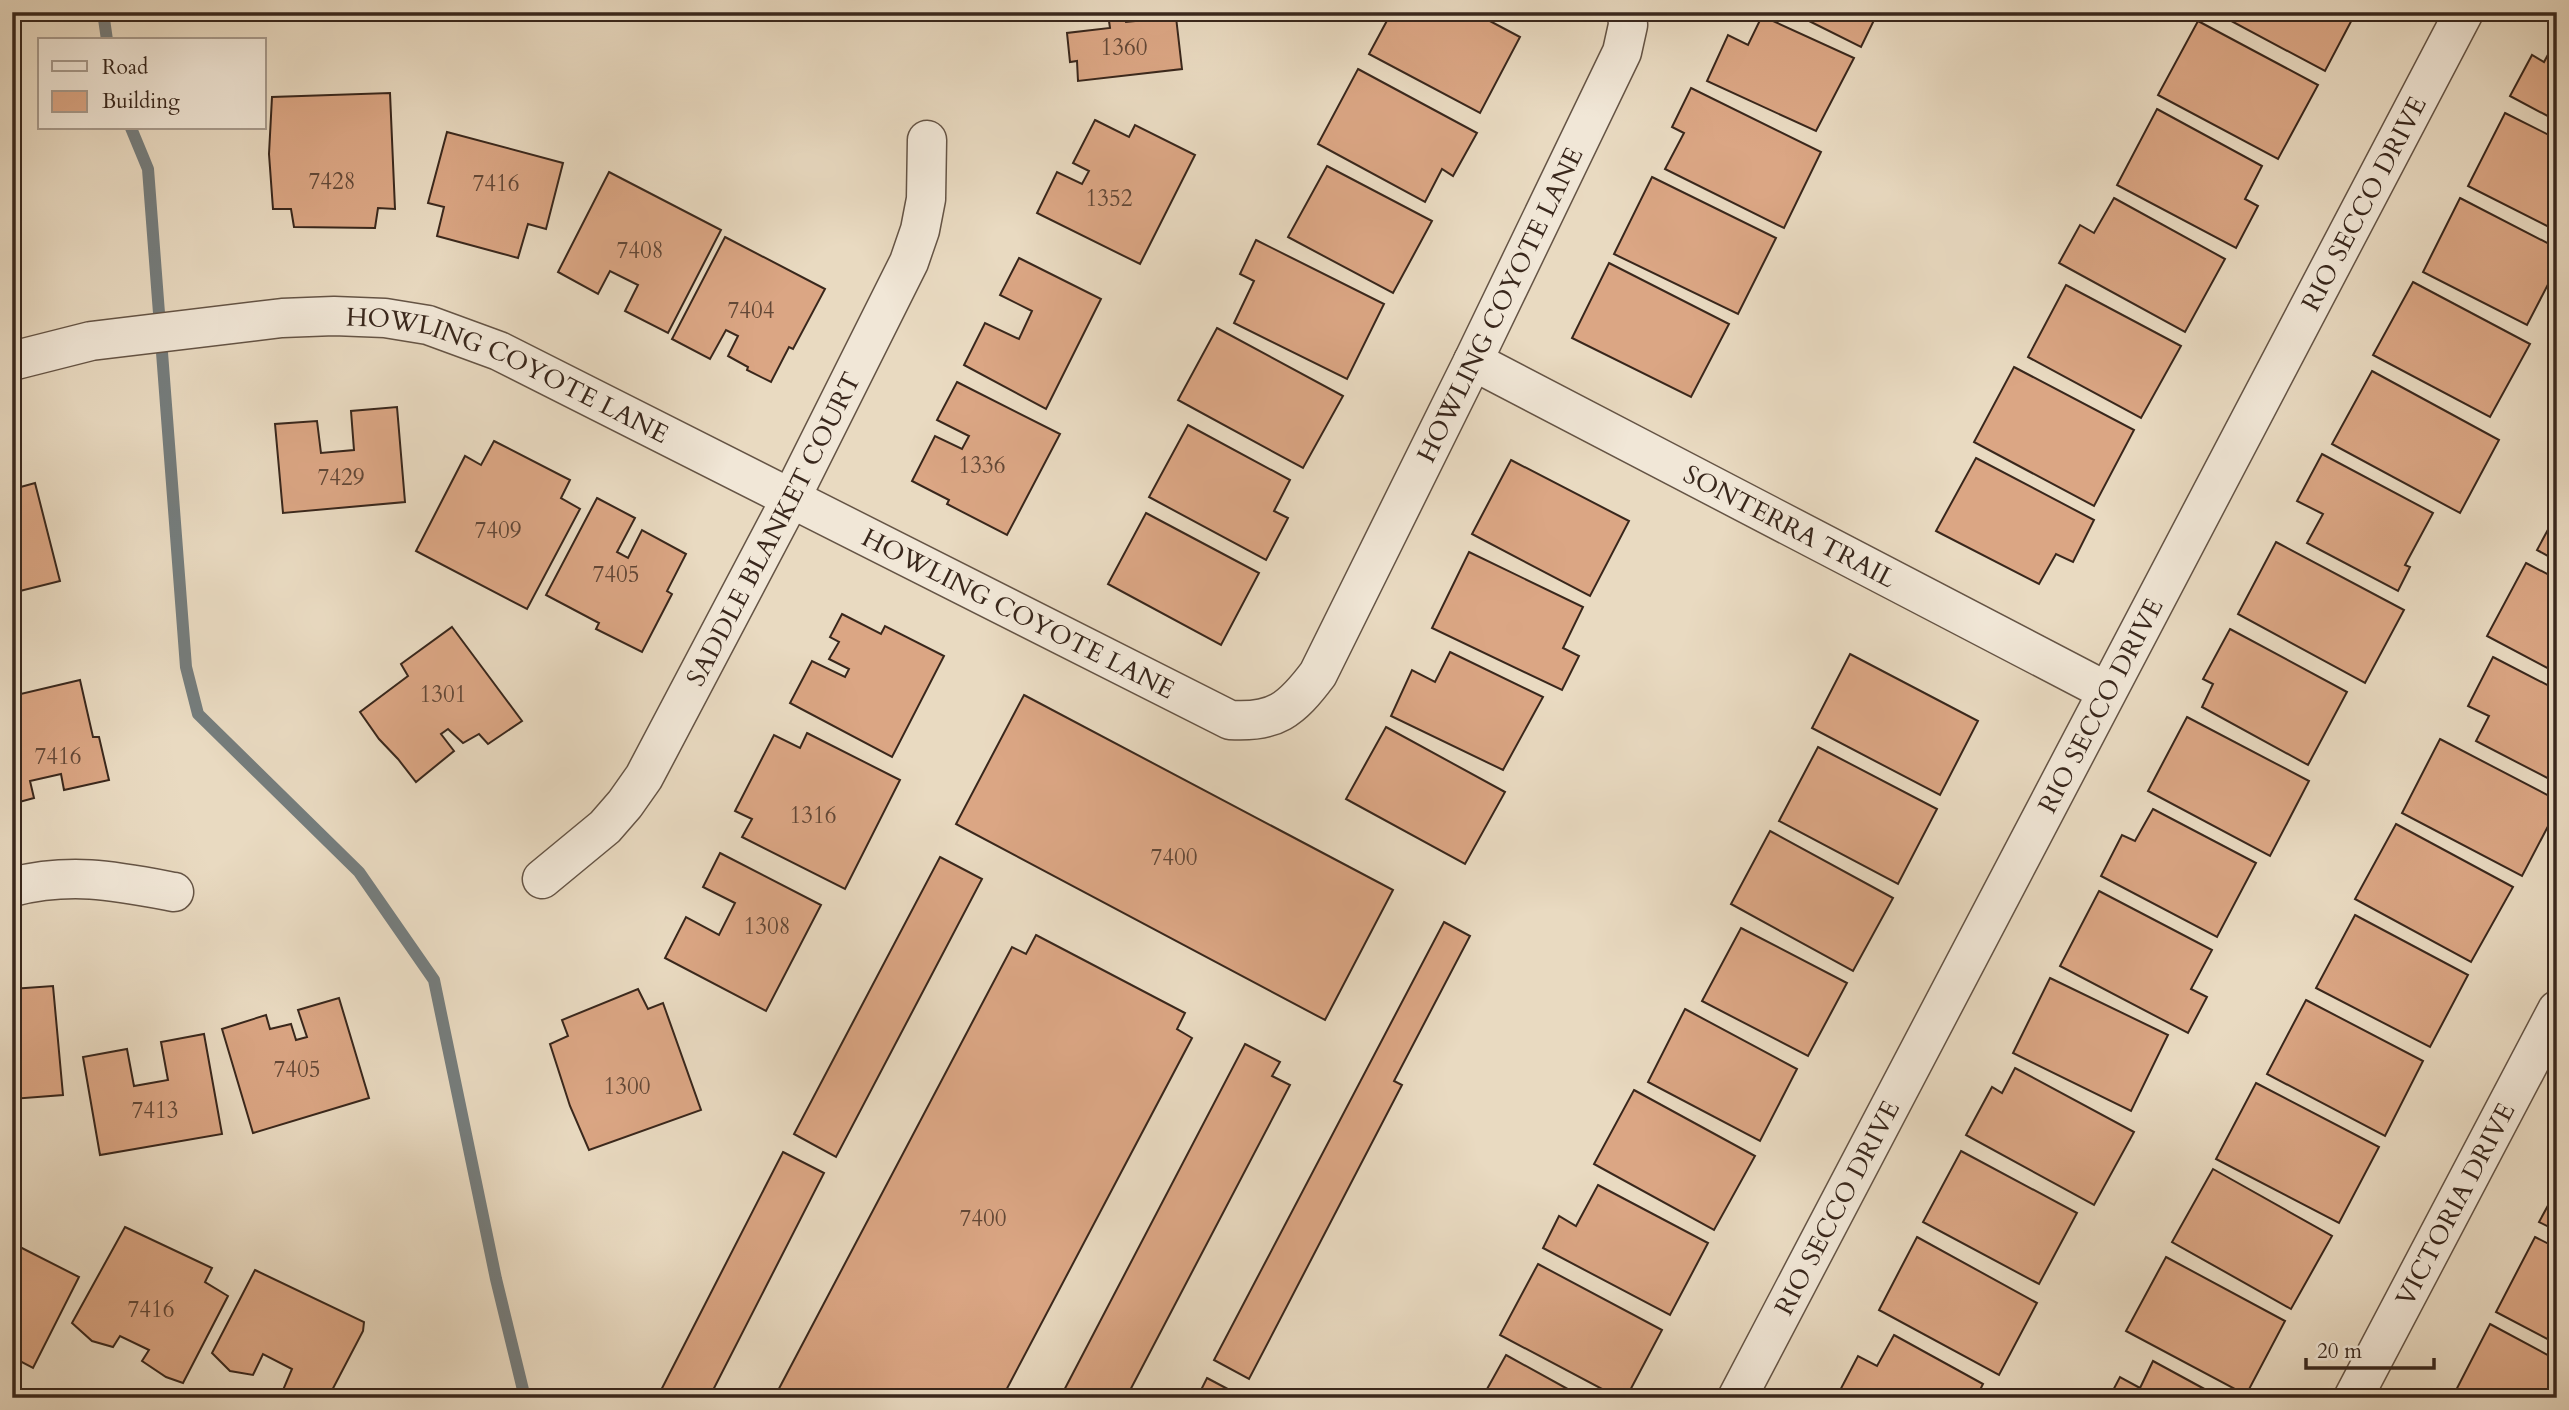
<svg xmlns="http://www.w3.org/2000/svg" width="2569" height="1410" viewBox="0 0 2569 1410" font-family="Cardo,serif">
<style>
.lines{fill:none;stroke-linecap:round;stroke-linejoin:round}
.stream{stroke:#757d7d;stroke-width:12}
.building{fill:#dba684;stroke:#39271c;stroke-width:2}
.street-casing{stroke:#655445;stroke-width:41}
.street{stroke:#f1e7d7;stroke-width:38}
.labels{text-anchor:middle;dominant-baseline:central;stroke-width:6;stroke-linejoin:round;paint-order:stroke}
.number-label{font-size:23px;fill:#624736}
.street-label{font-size:26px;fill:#39271c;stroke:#f1e7d7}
</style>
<rect width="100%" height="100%" fill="#e9dac1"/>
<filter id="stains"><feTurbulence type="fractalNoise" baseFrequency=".00286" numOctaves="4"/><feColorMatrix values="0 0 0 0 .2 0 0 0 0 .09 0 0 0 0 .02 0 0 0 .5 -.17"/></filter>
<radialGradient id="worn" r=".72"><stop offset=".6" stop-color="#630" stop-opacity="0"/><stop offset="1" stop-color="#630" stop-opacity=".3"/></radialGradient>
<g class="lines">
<g class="stream">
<path d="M103,12l4,28"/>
<path d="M131,128l17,41 38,498 12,47 161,158 75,108 62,299 29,119"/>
</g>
</g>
<g class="building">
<path d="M1385,12h88l47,25 -40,76 -111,-59 21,-39z"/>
<path d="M1791,12h87l-17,35z"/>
<path d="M2221,12h135l-31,59 -105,-56z"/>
<path d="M1762,16l92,42 -38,73 -109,-50 21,-46 20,10z"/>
<path d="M1176,17l6,52 -104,12 -1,-20 -7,1 -3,-29 43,-5 -1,-7 16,-2 1,3z"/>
<path d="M2198,21l120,64 -40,74 -120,-64z"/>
<path d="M2557,38v83l-47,-25 22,-41 12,7z"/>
<path d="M1358,69l119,64 -24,43 -11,-7 -17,33 -107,-58z"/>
<path d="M1691,88l130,64 -37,76 -119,-59 19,-36 -12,-6z"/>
<path d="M390,93l5,116 -17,-1 -3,20 -81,-1 -3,-18h-18l-4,-55 3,-57z"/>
<path d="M2157,109l105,57 -17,33 13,7 -22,42 -119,-63z"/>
<path d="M2505,113l52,26v92l-89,-45z"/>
<path d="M1095,120l34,17 6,-12 60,30 -55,109 -103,-51 20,-41 25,12 7,-13 -16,-8z"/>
<path d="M447,132l116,31 -17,66 -18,-5 -10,34 -81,-22 7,-29 -16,-4z"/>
<path d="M1327,166l105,55 -39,72 -105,-56z"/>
<path d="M609,172l112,58 -53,103 -43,-22 13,-26 -28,-14 -12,23 -40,-22z"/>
<path d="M1652,177l124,61 -38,76 -124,-60z"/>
<path d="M2114,198l111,61 -40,73 -126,-69 21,-38 14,8z"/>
<path d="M2460,198l97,50v19l-30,58 -104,-53z"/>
<path d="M12,221l8,28 -8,3z"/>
<path d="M725,237l100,52 -32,60 -4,-2 -18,35 -24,-12 1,-3 -20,-11 10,-20 -12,-6 -16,29 -38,-20z"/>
<path d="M1256,240l128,64 -37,75 -113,-56 20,-42 -14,-7z"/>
<path d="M1019,258l82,41 -55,110 -82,-44 21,-42 34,16 13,-28 -32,-16z"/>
<path d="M1609,263l120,61 -38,73 -119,-59z"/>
<path d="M2413,282l117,62 -40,73 -117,-62z"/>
<path d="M2066,285l115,61 -40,72 -113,-61z"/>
<path d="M1217,328l126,68 -40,72 -125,-68z"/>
<path d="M2014,367l120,63 -40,76 -120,-64z"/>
<path d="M2372,371l127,69 -39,73 -128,-69z"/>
<path d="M957,382l103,52 -53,101 -60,-31 2,-4 -37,-19 23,-45 27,13 7,-13 -32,-16z"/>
<path d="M397,407l8,95 -122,11 -8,-89 42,-3 4,32 33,-3 -3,-39z"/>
<path d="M1188,425l102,55 -16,31 14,7 -22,42 -117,-63z"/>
<path d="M494,441l76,39 -9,18 19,11 -53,100 -111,-58 49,-95 16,9z"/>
<path d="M2322,454l111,59 -28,52 5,2 -12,24 -91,-48 16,-29 -26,-13z"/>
<path d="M1976,458l118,62 -21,42 -17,-8 -17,30 -103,-53z"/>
<path d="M1511,460l118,61 -39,75 -118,-62z"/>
<path d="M12,469l5,19 18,-5 25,98 -48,12z"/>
<path d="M597,498l38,20 -18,34 11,6 14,-28 44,24 -19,37 5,3 -30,58 -46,-23 3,-6 -53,-28z"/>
<path d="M1146,513l113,60 -38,72 -113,-61z"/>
<path d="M2557,513v48l-20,-11z"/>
<path d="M2276,542l128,68 -39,73 -127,-69z"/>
<path d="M1469,552l114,55 -20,41 16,8 -17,34 -130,-62z"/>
<path d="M2526,563l31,16v94l-70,-37z"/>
<path d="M842,614l39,20 4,-8 59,30 -52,101 -102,-54 22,-42 33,16 4,-8 -20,-10 10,-17 -9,-5z"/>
<path d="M452,627l70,94 -34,23 -9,-10 -16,9 -15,-14 -7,5 13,17 -38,31 -18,-23 -19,-20 -19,-27 48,-36 -7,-12z"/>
<path d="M2230,629l117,63 -39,73 -106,-58 11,-23 -10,-5z"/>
<path d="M1450,652l93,45 -40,73 -112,-54 21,-46 23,12z"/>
<path d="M1850,654l128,67 -38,74 -128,-67z"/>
<path d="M2493,657l64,33v93l-81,-42 13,-25 -21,-10z"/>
<path d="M80,680l13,57h6l10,43 -45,10 -3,-16 -31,7 4,17 -22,6v-108z"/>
<path d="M1024,695l369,195 -68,130 -369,-196z"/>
<path d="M2187,717l122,64 -39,75 -122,-65z"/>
<path d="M1386,727l119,65 -40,72 -119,-65z"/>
<path d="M807,733l93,47 -55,109 -103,-52 10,-18 -17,-8 39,-76 26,13z"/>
<path d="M2440,739l117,61v9l-35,67 -120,-63z"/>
<path d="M1818,747l119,62 -39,75 -119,-63z"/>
<path d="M2153,809l103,54 -39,74 -116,-61 21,-41 13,6z"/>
<path d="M2396,824l117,63 -42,75 -116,-63z"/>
<path d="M1770,831l123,67 -40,73 -122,-67z"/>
<path d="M720,853l101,52 -55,106 -101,-53 21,-41 33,18 16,-32 -32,-16z"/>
<path d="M940,857l42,22 -146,278 -42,-23z"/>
<path d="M2099,891l113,59 -21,39 16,8 -19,36 -128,-67z"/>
<path d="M2355,915l113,60 -38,72 -114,-59z"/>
<path d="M1444,922l26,14 -76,145 8,4 -153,294 -35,-19z"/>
<path d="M1741,928l106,55 -39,73 -106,-55z"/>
<path d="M1036,935l149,78 -8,16 15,9 -190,360h-228l238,-451 14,7z"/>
<path d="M2050,978l118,57 -37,76 -118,-58z"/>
<path d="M53,986l10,109 -51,4v-110z"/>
<path d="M638,989l10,20 15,-6 38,107 -112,40 -19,-44 -20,-62 18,-8 -6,-16z"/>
<path d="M339,998l30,100 -116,35 -31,-104 44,-14 4,14 21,-5 5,16 11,-3 -9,-27z"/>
<path d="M2306,1000l117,61 -38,75 -118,-62z"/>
<path d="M1685,1009l112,60 -37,72 -112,-59z"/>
<path d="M204,1034l18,100 -122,21 -17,-98 44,-8 7,37 34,-6 -7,-38z"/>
<path d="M1245,1044l35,18 -8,14 18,9 -164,313h-66z"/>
<path d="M2015,1068l119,64 -40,73 -128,-70 26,-48 10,6z"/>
<path d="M2256,1083l123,64 -40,76 -123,-64z"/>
<path d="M1634,1090l121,66 -41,74 -120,-66z"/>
<path d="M1961,1151l116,62 -38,71 -116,-62z"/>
<path d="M783,1152l41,21 -115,225h-52z"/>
<path d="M2213,1169l119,67 -41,73 -119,-67z"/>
<path d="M1598,1185l110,58 -38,72 -127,-67 16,-32 17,10z"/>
<path d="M2557,1189v42l-18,-9z"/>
<path d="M125,1227l87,41 -7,14 23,14 -45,87 -17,-6 -24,-16 7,-11 -29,-14 -7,11 -21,-6 -20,-18z"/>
<path d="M1917,1237l120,66 -38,72 -120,-65z"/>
<path d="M2535,1237l22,11v96l-61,-32z"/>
<path d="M12,1243l67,34 -46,91 -21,-11z"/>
<path d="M2166,1257l119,64 -39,74 -120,-64z"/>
<path d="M1538,1264l124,66 -36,68h-7l-119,-63z"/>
<path d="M255,1270l109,52 -1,9 -35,67h-32l-13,-8 9,-21 -29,-15 -10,21 -23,-4 -18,-18z"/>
<path d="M2490,1324l67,36v38h-105z"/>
<path d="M1894,1335l89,49 -7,14h-140l22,-42 19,10z"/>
<path d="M1506,1355l78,43h-102z"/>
<path d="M2153,1361l68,37h-112l11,-21 20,11z"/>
<path d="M1207,1378l34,18 -1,2h-43z"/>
</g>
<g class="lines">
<defs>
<g id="street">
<path id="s1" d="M12,361l79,-20 191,-23 52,-2 51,2 43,7 71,26 731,369c45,3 61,-10 88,-46l155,-313 149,-309 6,-27 -1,-13"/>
<path id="s2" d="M1473,361l633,330"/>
<path id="s3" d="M542,879l63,-52 20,-23 19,-27 147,-279 118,-236 11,-32 6,-31 1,-59"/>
<path d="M12,887c60,-15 103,-6 162,5"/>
<path id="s4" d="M1737,1398l727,-1386"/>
<path id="s5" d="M2353,1398l204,-388"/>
</g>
</defs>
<use href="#street" class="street-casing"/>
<use href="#street" class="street"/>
</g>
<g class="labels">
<g class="number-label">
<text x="1124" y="47">1360</text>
<text x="332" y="181">7428</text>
<text x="496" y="183">7416</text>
<text x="1109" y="198">1352</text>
<text x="640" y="250">7408</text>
<text x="751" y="310">7404</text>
<text x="982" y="465">1336</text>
<text x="341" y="477">7429</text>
<text x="498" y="530">7409</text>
<text x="616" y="574">7405</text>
<text x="443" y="694">1301</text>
<text x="58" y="756">7416</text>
<text x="813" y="815">1316</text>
<text x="1174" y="857">7400</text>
<text x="767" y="926">1308</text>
<text x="297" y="1069">7405</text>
<text x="627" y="1086">1300</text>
<text x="155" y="1110">7413</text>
<text x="983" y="1218">7400</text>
<text x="151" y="1309">7416</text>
</g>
<g class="street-label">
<text stroke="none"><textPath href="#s4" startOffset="1349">RIO SECCO DRIVE</textPath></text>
<text stroke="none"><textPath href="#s1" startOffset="1832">HOWLING COYOTE LANE</textPath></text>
<text stroke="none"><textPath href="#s1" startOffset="511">HOWLING COYOTE LANE</textPath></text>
<text stroke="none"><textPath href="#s2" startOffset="357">SONTERRA TRAIL</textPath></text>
<text stroke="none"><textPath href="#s3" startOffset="425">SADDLE BLANKET COURT</textPath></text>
<text stroke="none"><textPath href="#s1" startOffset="1078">HOWLING COYOTE LANE</textPath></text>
<text stroke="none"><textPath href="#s4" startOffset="782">RIO SECCO DRIVE</textPath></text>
<text stroke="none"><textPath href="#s5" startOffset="219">VICTORIA DRIVE</textPath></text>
<text stroke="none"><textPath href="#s4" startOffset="215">RIO SECCO DRIVE</textPath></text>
</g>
</g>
<rect width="2569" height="1410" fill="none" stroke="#e9dac1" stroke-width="42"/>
<rect x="14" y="14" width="2541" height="1382" fill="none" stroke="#39271c" stroke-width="3.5"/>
<rect x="21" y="21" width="2527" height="1368" fill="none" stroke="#39271c" stroke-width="2"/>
<rect x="38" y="38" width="228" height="91" fill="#f1e7d7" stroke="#a79a8c" stroke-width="2"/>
<rect x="52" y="61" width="35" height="10" fill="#f1e7d7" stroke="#a79a8c" stroke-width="2"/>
<text x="102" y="74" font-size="21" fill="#39271c">Road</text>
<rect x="52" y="91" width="35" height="21" fill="#dba684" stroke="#a79a8c" stroke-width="2"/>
<text x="102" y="108" font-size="21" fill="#39271c">Building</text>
<path d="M2306 1358v10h128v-10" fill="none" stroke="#39271c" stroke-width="3.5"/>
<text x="2317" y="1358" font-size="21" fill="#39271c" stroke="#f1e7d7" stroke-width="5" paint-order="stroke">20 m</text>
<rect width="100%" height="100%" filter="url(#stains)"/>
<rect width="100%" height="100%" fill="url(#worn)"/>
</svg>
